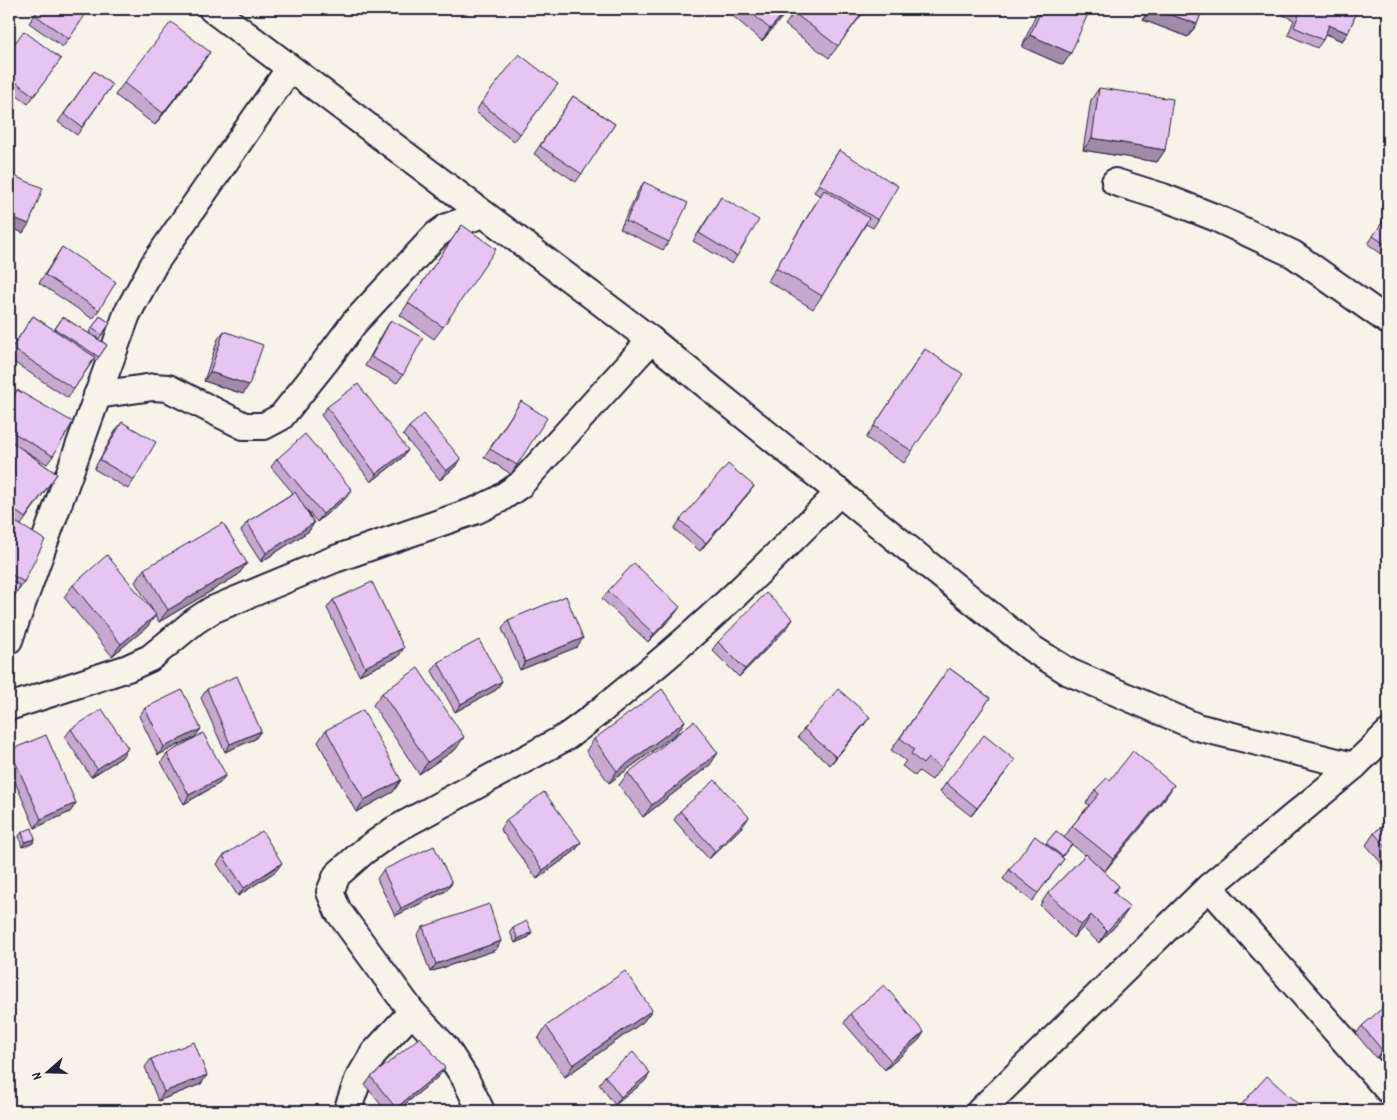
<svg xmlns="http://www.w3.org/2000/svg" width="1397" height="1120" viewBox="0 0 1397 1120" font-family="Dekko,sans-serif">
<style>
.lines{fill:none;stroke-linecap:round;stroke-linejoin:round}
.minor-casing{stroke:#22223b;stroke-width:30}
.minor{stroke:#f7f3e8;stroke-width:26}
.wall{fill:#c7a9d0;stroke:#22223b}
.shaded-wall{fill:#a28aa9;stroke:#22223b}
.building{fill:#e7c5f2;stroke:#22223b}
</style>
<rect width="100%" height="100%" fill="#f7f3e8"/>
<filter id="ink" filterUnits="userSpaceOnUse"><feTurbulence type="fractalNoise" baseFrequency=".02" numOctaves="2"/><feDisplacementMap in="SourceGraphic" scale="10" xChannelSelector="R" yChannelSelector="G"/><feConvolveMatrix kernelMatrix="1 2 1 2 8 2 1 2 1" color-interpolation-filters="sRGB"/></filter>
<g filter="url(#ink)">
<g class="lines">
<defs>
<g id="minor">
<path d="M212,9l439,331 380,308 38,24 128,55 157,39"/>
<path d="M1115,182l48,15 51,20 79,37 95,67"/>
<path d="M97,395l56,-8 15,1 76,38h20l17,-9 44,-55 29,-39 82,-88 11,-8 36,-13"/>
<path d="M9,640l118,-326 27,-50 136,-196"/>
<path d="M9,707l119,-39 22,-10 45,-37 17,-11 123,-51 142,-49 21,-10 22,-15 131,-145"/>
<path d="M1209,887l179,203"/>
<path d="M347,1111l11,-31 16,-27 38,-41"/>
<path d="M481,1111l-16,-33 -20,-31 -33,-35 -74,-101 -8,-19 7,-17 26,-23 31,-22 172,-93c23,-16 44,-34 66,-52 74,-59 141,-126 208,-193"/>
<path d="M980,1111l229,-224 145,-121 34,-33"/>
</g>
</defs>
<use href="#minor" class="minor-casing"/>
<use href="#minor" class="minor"/>
</g>
<g class="wall">
<path d="M39,9h50l-26,38 -34,-24z"/>
<path d="M728,9h61l-27,32 -35,-30z"/>
<path d="M797,9h69l-37,49 -44,-33z"/>
<path d="M1038,9h52l-27,56 -41,-18z"/>
<path d="M1147,9h56l-6,15 -9,13 -45,-17z"/>
<path d="M1283,9h75l-10,24 -6,8 -17,-7 -2,6 -6,8 -29,-13 6,-15 -13,-6z"/>
<path d="M9,51l52,8 -33,45 -19,-14z"/>
<path d="M201,65l-46,60 -40,-30 9,-12z"/>
<path d="M94,71l18,14 -35,50 -19,-13z"/>
<path d="M558,84l-44,58 -38,-30 5,-9z"/>
<path d="M1099,88l66,62 -8,12 -74,-12 8,-50z"/>
<path d="M573,96l42,28 -39,58 -42,-28z"/>
<path d="M839,150l39,70 -5,8 -7,-4 -44,72 -9,13 -45,-28 52,-85 -6,-4z"/>
<path d="M644,182l25,60 -6,8 -43,-21 18,-38z"/>
<path d="M721,197l16,59 -5,8 -39,-23z"/>
<path d="M1388,214v45l-20,-15z"/>
<path d="M462,225l-19,102 -9,12 -34,-24z"/>
<path d="M62,247l37,63 -6,9 -54,-36z"/>
<path d="M33,316l21,14 9,-13 44,28 -11,16 -2,-2 -26,39 -59,-39v-7z"/>
<path d="M100,316l10,7 -11,16 -10,-6z"/>
<path d="M391,320l12,55 -6,8 -32,-17 21,-38z"/>
<path d="M224,331l19,63 -39,-13 14,-42z"/>
<path d="M925,349l-13,102 -8,12 -38,-25z"/>
<path d="M17,390l36,66 -6,8 -25,-15 35,25 -36,51 3,57 -5,8h-1l-9,15v-157l3,-5 -3,-2v-39z"/>
<path d="M521,401l-4,64 -6,9 -27,-17z"/>
<path d="M327,407l81,43 -6,8 -31,24 -50,-67z"/>
<path d="M122,422l12,58 -6,9 -34,-20 22,-39z"/>
<path d="M409,427l52,32 -6,8 -15,13 -37,-45z"/>
<path d="M277,459l69,39 -29,24 -10,-12 7,13 -5,8 -48,31 -20,-31 6,-9 46,-29 -22,-26z"/>
<path d="M754,486l-6,8 -48,57 -26,-22 6,-9z"/>
<path d="M247,563l-9,12 -79,47 -4,-6 -8,11 -35,29 -48,-59 9,-12 80,26 -18,-29 9,-13z"/>
<path d="M608,591l66,24 -26,27 -46,-43z"/>
<path d="M333,600l65,57 -39,18 -32,-67z"/>
<path d="M793,619l-6,9 -48,49 -27,-27 6,-8z"/>
<path d="M508,620l69,27 -57,23 -18,-41z"/>
<path d="M438,662l64,19 -6,9 -41,22 -23,-41z"/>
<path d="M949,668l41,30 -58,82 -13,-9 -4,5 -13,-10 4,-5 -15,-11z"/>
<path d="M207,689l54,42 -6,8 -30,13 -24,-54z"/>
<path d="M382,693l74,56 -37,25 -46,-69z"/>
<path d="M145,708l50,29 -37,18 -19,-39z"/>
<path d="M685,721l-8,12 -68,50 -23,-32 8,-12z"/>
<path d="M864,725l-34,40 -32,-28 6,-8z"/>
<path d="M71,729l51,28 -31,20 -26,-40z"/>
<path d="M326,730l75,50 -8,12 -37,20 -38,-70z"/>
<path d="M10,750l66,53 -6,9 -35,16 -26,-60v-16z"/>
<path d="M167,754l53,29 -36,21 -23,-42z"/>
<path d="M710,765l-67,52 -24,-32 9,-12z"/>
<path d="M1009,768l-38,48 -31,-24 6,-9z"/>
<path d="M1110,780l56,17 -61,74 -10,-7 24,22 -5,7 7,27 -22,23 -16,-15 -10,10 -33,-33 8,-12 37,-38 -21,-17 8,-12 17,-21 -3,-2 9,-13z"/>
<path d="M680,811l63,15 -34,33 -35,-39z"/>
<path d="M506,820l75,22 -6,9 -38,28 -37,-50z"/>
<path d="M1388,821v50l-22,-26 8,-12z"/>
<path d="M1056,831l16,13 -10,13 2,2 -32,42 -29,-22 6,-9 36,-25z"/>
<path d="M22,832l13,7 -2,4 -11,4 -3,-11z"/>
<path d="M223,856l53,15 -38,25 -21,-32z"/>
<path d="M383,870l69,13 -6,8 -51,25 -18,-37z"/>
<path d="M423,927l73,23 -66,22 -13,-37z"/>
<path d="M513,928l16,9 -14,6 -5,-11z"/>
<path d="M1388,1006v42l-12,10 -20,-24 6,-8z"/>
<path d="M652,1010l-9,12 -78,55 -27,-38 8,-13z"/>
<path d="M850,1014l74,18 -5,8 -34,30 -41,-47z"/>
<path d="M151,1059l56,16 -6,9 -43,17 -13,-34z"/>
<path d="M650,1073l-5,8 -30,24 -16,-21 6,-8z"/>
<path d="M439,1076l-42,35h-11l-21,-26 6,-8z"/>
<path d="M1241,1105h58l-5,6h-58z"/>
</g>
<g class="shaded-wall">
<path d="M787,9h2l-27,32 8,-12z"/>
<path d="M1151,9h4l42,15 -9,13 -45,-17z"/>
<path d="M1329,25l19,8 -6,8 -18,-8z"/>
<path d="M1030,35l41,18 -8,12 -41,-18z"/>
<path d="M210,52l-9,13 -46,60 8,-12z"/>
<path d="M1092,138l73,12 -8,12 -74,-12z"/>
<path d="M9,216l20,8 -6,9 -14,-6z"/>
<path d="M210,372l39,13 -6,9 -39,-13z"/>
<path d="M408,450l-6,8 -31,24 5,-8z"/>
<path d="M461,459l-6,8 -15,13 6,-9z"/>
<path d="M754,486l-6,8 -48,57 6,-8z"/>
<path d="M352,490l-6,8 -29,24 6,-8z"/>
<path d="M314,523l-5,8 -48,31 5,-9z"/>
<path d="M247,563l-9,12 -79,47 9,-12z"/>
<path d="M680,607l-6,8 -26,27 6,-8z"/>
<path d="M156,615l-9,12 -35,29 9,-12z"/>
<path d="M793,619l-6,9 -48,49 6,-8z"/>
<path d="M583,638l-6,9 -57,23 5,-8z"/>
<path d="M404,648l-6,9 -39,18 6,-8z"/>
<path d="M502,681l-6,9 -41,22 6,-8z"/>
<path d="M870,717l-6,8 -34,40 6,-8z"/>
<path d="M685,721l-8,12 -68,50 8,-12z"/>
<path d="M201,729l-6,8 -37,18 6,-8z"/>
<path d="M261,731l-6,8 -30,13 5,-8z"/>
<path d="M464,737l-8,12 -37,25 9,-12z"/>
<path d="M128,748l-6,9 -31,20 6,-8z"/>
<path d="M718,753l-8,12 -67,52 9,-12z"/>
<path d="M1015,760l-6,8 -38,48 6,-8z"/>
<path d="M226,775l-6,8 -36,21 5,-9z"/>
<path d="M401,780l-8,12 -37,20 8,-12z"/>
<path d="M1174,785l-8,12 -61,74 8,-12z"/>
<path d="M76,803l-6,9 -35,16 6,-9z"/>
<path d="M749,817l-6,9 -34,33 6,-8z"/>
<path d="M35,839l-2,4 -11,4 3,-5z"/>
<path d="M581,842l-6,9 -38,28 6,-9z"/>
<path d="M282,863l-6,8 -38,25 6,-8z"/>
<path d="M452,883l-6,8 -51,25 6,-8z"/>
<path d="M1130,907l-9,13 -22,23 8,-12z"/>
<path d="M1091,915l-8,13 -10,10 8,-13z"/>
<path d="M532,932l-3,5 -14,6 3,-4z"/>
<path d="M501,941l-5,9 -66,22 6,-8z"/>
<path d="M652,1010l-9,12 -78,55 8,-12z"/>
<path d="M924,1032l-5,8 -34,30 6,-9z"/>
<path d="M1388,1044v4l-12,10 6,-8z"/>
<path d="M445,1068l-6,8 -42,35h-3l2,-3z"/>
<path d="M650,1073l-5,8 -30,24 6,-8z"/>
<path d="M207,1075l-6,9 -43,17 6,-9z"/>
</g>
<g class="building">
<path d="M39,9h50l-20,30 -34,-24z"/>
<path d="M747,9h40l-17,20z"/>
<path d="M797,9h68l-27,37 -44,-33z"/>
<path d="M1042,9h48l-19,44 -41,-18z"/>
<path d="M1155,9h48l-6,15z"/>
<path d="M1294,9h64l-10,24 -19,-8 -6,15 -29,-13 6,-15z"/>
<path d="M171,22l39,30 -47,61 -39,-30z"/>
<path d="M24,31l37,28 -27,37 -25,-19v-26z"/>
<path d="M519,54l39,30 -38,50 -39,-31z"/>
<path d="M94,71l18,14 -30,42 -18,-13z"/>
<path d="M1099,88l74,11 -8,51 -73,-12z"/>
<path d="M573,96l42,28 -33,50 -42,-28z"/>
<path d="M839,150l59,36 -20,34 -59,-36z"/>
<path d="M9,174l34,14 -14,36 -20,-8z"/>
<path d="M644,182l44,21 -19,39 -43,-21z"/>
<path d="M824,190l45,28 -47,78 -46,-28z"/>
<path d="M721,197l38,23 -22,36 -38,-23z"/>
<path d="M1388,214v32l-15,-10z"/>
<path d="M462,225l34,24 -53,78 -35,-24z"/>
<path d="M62,247l54,35 -17,28 -54,-35z"/>
<path d="M33,316l62,41 -21,32 -62,-41z"/>
<path d="M100,316l10,7 -8,12 -10,-7z"/>
<path d="M63,317l44,28 -8,12 -44,-28z"/>
<path d="M391,320l32,18 -20,37 -32,-18z"/>
<path d="M224,331l39,14 -14,40 -39,-13z"/>
<path d="M925,349l38,25 -51,77 -38,-25z"/>
<path d="M358,384l50,66 -32,24 -49,-67z"/>
<path d="M17,390l56,32 -20,34 -44,-26v-26z"/>
<path d="M521,401l26,17 -30,47 -27,-16z"/>
<path d="M424,414l37,45 -15,12 -37,-44z"/>
<path d="M122,422l34,20 -22,38 -34,-20z"/>
<path d="M305,434l47,56 -29,24 -46,-55z"/>
<path d="M12,442l45,32 -32,44 -16,-12v-58z"/>
<path d="M728,464l26,22 -48,57 -26,-23z"/>
<path d="M295,492l19,31 -48,30 -19,-31z"/>
<path d="M9,518l36,22 -21,42 -15,-9z"/>
<path d="M223,523l24,40 -79,47 -24,-41z"/>
<path d="M107,555l49,60 -35,29 -48,-59z"/>
<path d="M634,563l46,44 -26,27 -46,-43z"/>
<path d="M9,579l11,7 -11,19z"/>
<path d="M372,582l32,66 -39,19 -32,-67z"/>
<path d="M766,593l27,26 -48,50 -27,-27z"/>
<path d="M566,596l17,42 -58,24 -17,-42z"/>
<path d="M479,640l23,41 -41,23 -23,-42z"/>
<path d="M418,668l46,69 -36,25 -46,-69z"/>
<path d="M949,668l41,30 -49,70 -13,-10 -5,6 -12,-10 3,-5 -14,-11z"/>
<path d="M237,676l24,55 -31,13 -23,-55z"/>
<path d="M662,689l23,32 -68,50 -23,-32z"/>
<path d="M838,689l32,28 -34,40 -32,-28z"/>
<path d="M182,690l19,39 -37,18 -19,-39z"/>
<path d="M102,709l26,39 -31,21 -26,-40z"/>
<path d="M363,710l38,70 -37,20 -38,-70z"/>
<path d="M694,721l24,32 -66,52 -24,-32z"/>
<path d="M203,733l23,42 -37,20 -22,-41z"/>
<path d="M46,735l30,68 -35,16 -31,-69z"/>
<path d="M984,735l31,25 -38,48 -31,-25z"/>
<path d="M1133,751l41,34 -61,74 -41,-33 27,-32 -4,-4 12,-12 3,2z"/>
<path d="M715,780l34,37 -34,34 -35,-40z"/>
<path d="M544,792l37,50 -38,28 -37,-50z"/>
<path d="M1388,821v28l-14,-16z"/>
<path d="M32,828l3,11 -10,3 -3,-10z"/>
<path d="M262,831l20,32 -38,25 -21,-32z"/>
<path d="M1056,831l16,13 -10,12 -16,-13z"/>
<path d="M1035,836l29,23 -26,34 -29,-23z"/>
<path d="M434,846l18,37 -51,25 -18,-38z"/>
<path d="M1086,854l33,32 -6,6 17,15 -23,24 -16,-16 -10,10 -33,-32z"/>
<path d="M489,904l12,37 -65,23 -13,-37z"/>
<path d="M527,921l5,11 -14,7 -5,-11z"/>
<path d="M625,971l27,39 -79,55 -27,-39z"/>
<path d="M884,985l40,47 -33,29 -41,-47z"/>
<path d="M1387,1004l1,2v38l-6,6 -20,-24z"/>
<path d="M420,1037l25,31 -49,40 -25,-31z"/>
<path d="M194,1042l13,33 -43,17 -13,-33z"/>
<path d="M633,1052l17,21 -29,24 -16,-21z"/>
<path d="M1267,1076l32,29 -6,6h-45l-7,-6z"/>
<path d="M1347,1104l9,7h-15z"/>
</g>
</g>
<rect width="1397" height="1120" fill="none" stroke="#f7f3e8" stroke-width="30"/>
<rect x="15" y="15" width="1367" height="1090" fill="none" stroke="#22223b" stroke-width="2" filter="url(#ink)"/>
<g transform="translate(48 1072) rotate(250)" stroke="#f7f3e8" stroke-width="4" paint-order="stroke">
<path d="M0-4L9 19L0 12L-9 19Z" fill="#22223b"/>
<text y="-8" font-size="14" font-weight="bold" text-anchor="middle" fill="#22223b">N</text>
</g>
</svg>
